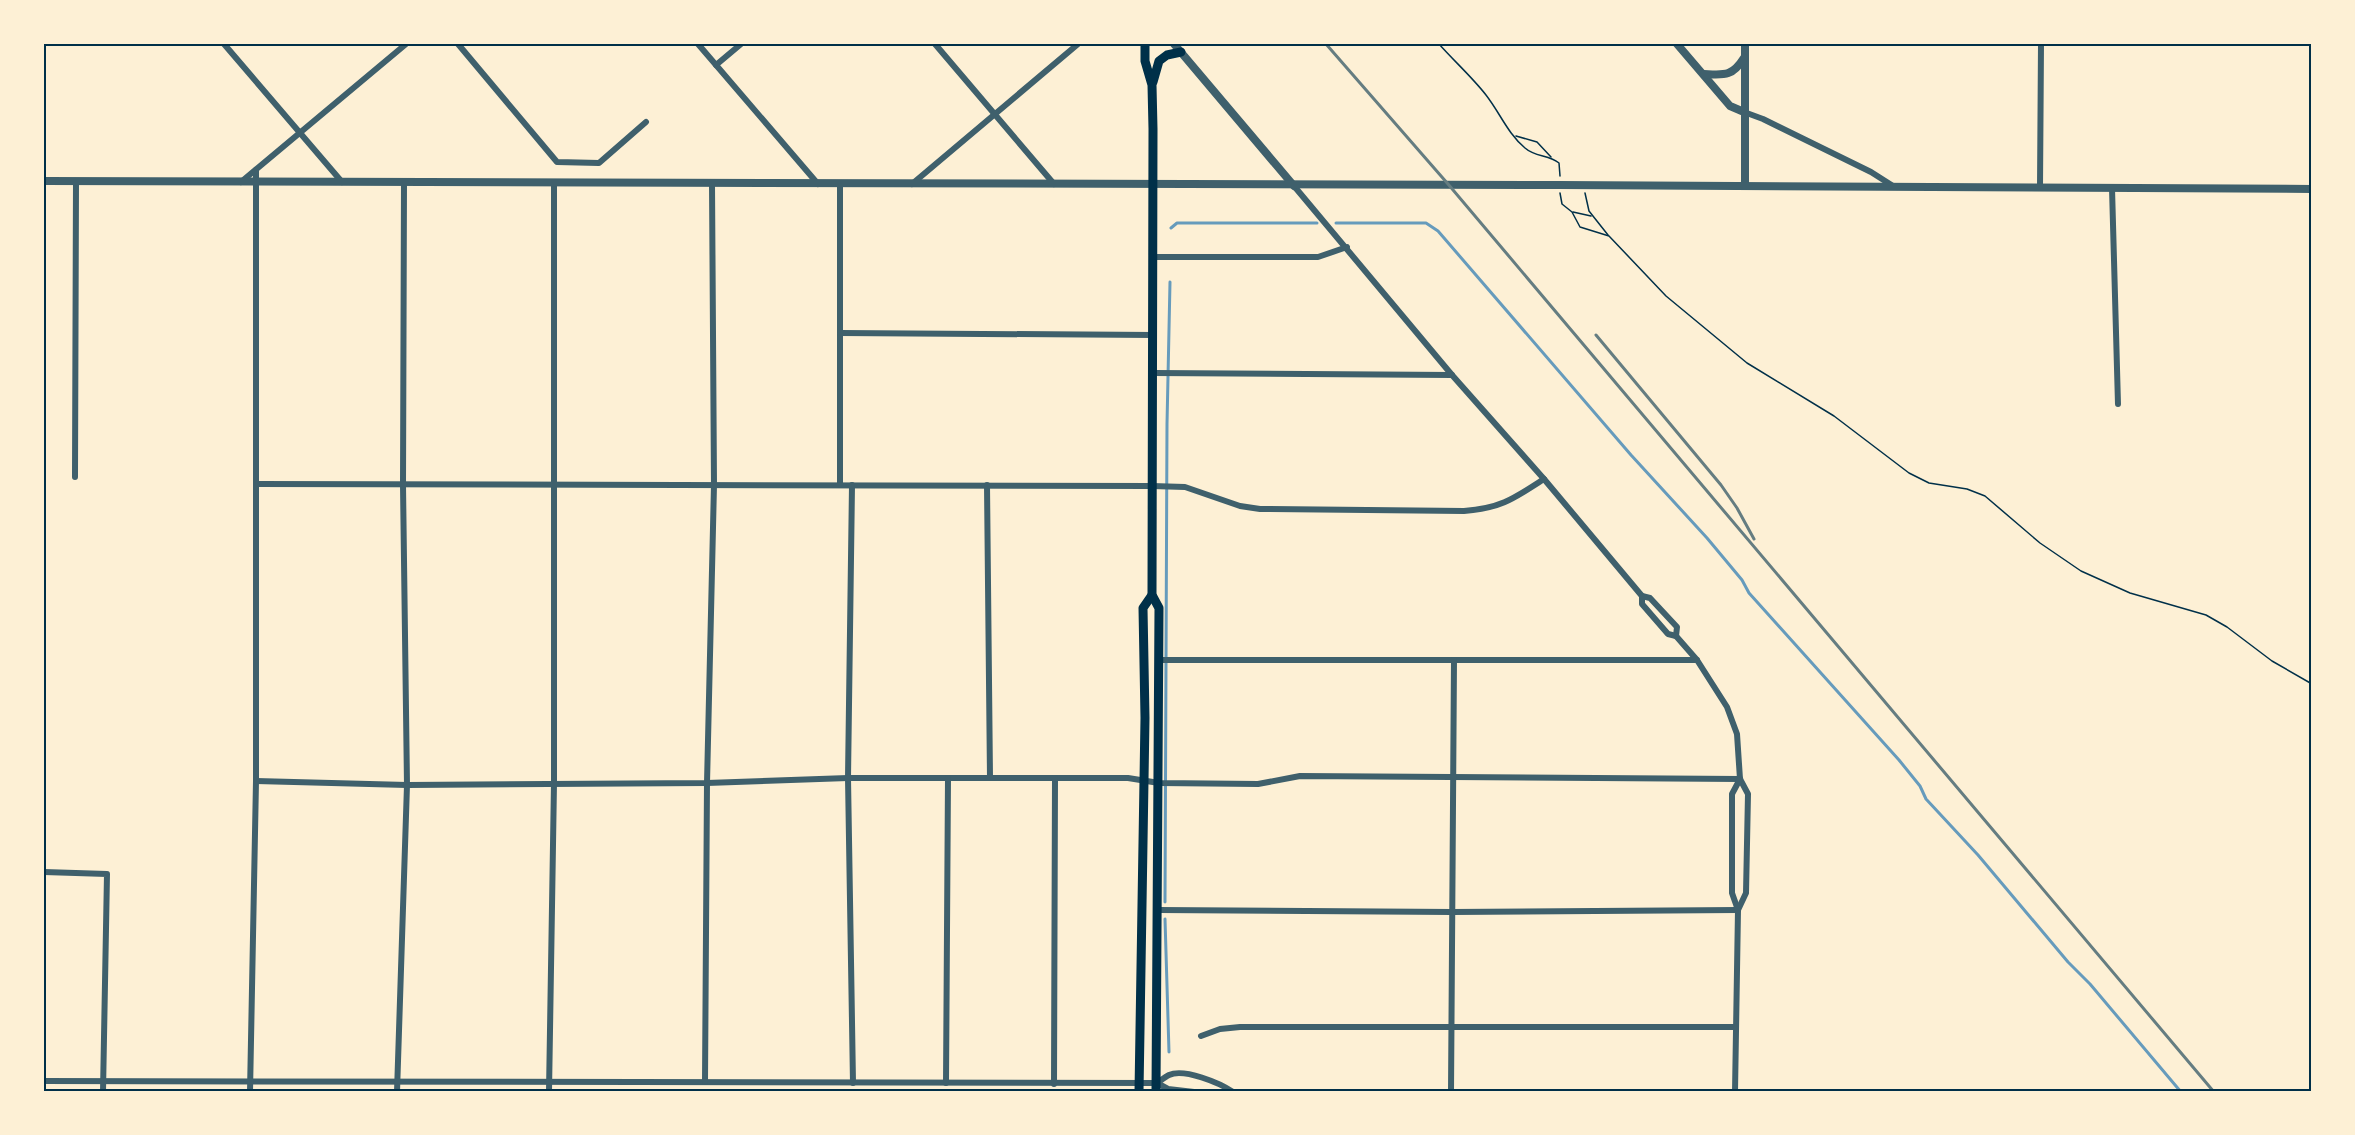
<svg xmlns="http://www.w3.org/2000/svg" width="2355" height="1135" viewBox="0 0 2355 1135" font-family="'Open Sans',sans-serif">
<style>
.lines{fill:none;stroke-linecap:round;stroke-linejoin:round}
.stream{stroke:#669bbc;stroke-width:3}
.path{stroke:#003049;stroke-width:1.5}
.minor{stroke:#3f606c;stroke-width:6}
.tertiary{stroke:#3f606c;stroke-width:8}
.primary{stroke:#003049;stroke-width:9}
.rail{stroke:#657d81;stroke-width:3}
.neatline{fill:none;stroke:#003049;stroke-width:2}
</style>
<rect width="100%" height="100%" fill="#fdf0d5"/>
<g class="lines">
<g class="stream">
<path d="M1336,223h90l12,8 193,224 76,83 35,42 7,13 150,167 21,26 6,13 52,56 90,107 22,22 91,108"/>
<path d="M1171,228l6,-5h140"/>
<path d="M1165,902l2,-478 3,-142"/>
<path d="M1165,919l4,133"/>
</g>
<g class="path">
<path d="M1439,44c15,17 33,33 47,51 14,18 22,39 39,53 10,9 24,7 34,15l1,13"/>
<path d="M1516,136l21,6 14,15"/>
<path d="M1560,193l2,11 10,8 8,15 29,9 57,60 81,67 87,53 75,57 20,10 38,6 18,7 55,47 41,28 49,22 76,22 21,12 45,34 40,23"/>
<path d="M1585,193l4,18 19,24"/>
<path d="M1573,212l18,4"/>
</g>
<g class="minor">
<path d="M224,44l118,138"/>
<path d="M458,44l99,118 42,1 47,-41"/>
<path d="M698,44l120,140"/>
<path d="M935,44l119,140"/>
<path d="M716,65l25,-21"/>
<path d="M1744,112l19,7 108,53 22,14"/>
<path d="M241,182l165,-138"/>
<path d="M840,184v301"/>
<path d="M912,184l166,-140"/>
<path d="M1294,186l158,189 92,104 98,117 8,2 27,29 -1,9"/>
<path d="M2040,187l1,-143"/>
<path d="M2112,188l6,216"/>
<path d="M1152,257h166l29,-10"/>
<path d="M840,333l314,2"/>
<path d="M1154,373l298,2"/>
<path d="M75,477l1,-295"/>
<path d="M256,484l896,2 33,1 55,19 20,3 204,2c37,-3 49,-12 80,-32"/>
<path d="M852,485l-4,293 5,305"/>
<path d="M987,485l3,293"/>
<path d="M1642,596v8l26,30 8,2 21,24 30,47 10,27 3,45 8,15 -2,99 -8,17"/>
<path d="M1159,660h538"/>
<path d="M256,781l151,4 300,-2 141,-5h280l31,5 99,1 42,-8 440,3"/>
<path d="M44,872l63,2 -4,218"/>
<path d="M1159,910l293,2 286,-2"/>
<path d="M1201,1036l19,-7 20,-2h496"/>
<path d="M44,1081l1113,2 11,6 26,3"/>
<path d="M705,1081l2,-298 7,-298 -2,-301"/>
<path d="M946,1083l2,-305"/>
<path d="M1157,1083c3,-2 8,-6 12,-8 15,-7 51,8 64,17"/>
<path d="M1054,1084l1,-306"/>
<path d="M250,1092l6,-311v-611"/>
<path d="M397,1092l10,-307 -4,-300 1,-302"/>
<path d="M549,1092l5,-309v-599"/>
<path d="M1451,1092l3,-432"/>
<path d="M1735,1092l3,-182 -6,-17v-99l8,-15"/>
</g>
<g class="tertiary">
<path d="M1174,44l120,142"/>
<path d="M1677,44l53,62 14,6"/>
<path d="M1745,44v142"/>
<path d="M1704,74c20,1 28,3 40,-16"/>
<path d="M44,181l1516,4 752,4"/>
</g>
<g class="primary">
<path d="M1145,44v17l7,24 1,44 -1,466 7,13 -3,484"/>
<path d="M1153,82l6,-21 8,-6 14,-3"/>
<path d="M1139,1092l6,-374 -2,-110 9,-13"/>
</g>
<g class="rail">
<path d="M1326,44l122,140 766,908"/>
<path d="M1596,335l125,150 16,23 17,31"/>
</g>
</g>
<rect width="2355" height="1135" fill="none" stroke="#fdf0d5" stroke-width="90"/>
<rect x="45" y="45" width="2265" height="1045" class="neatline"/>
</svg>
